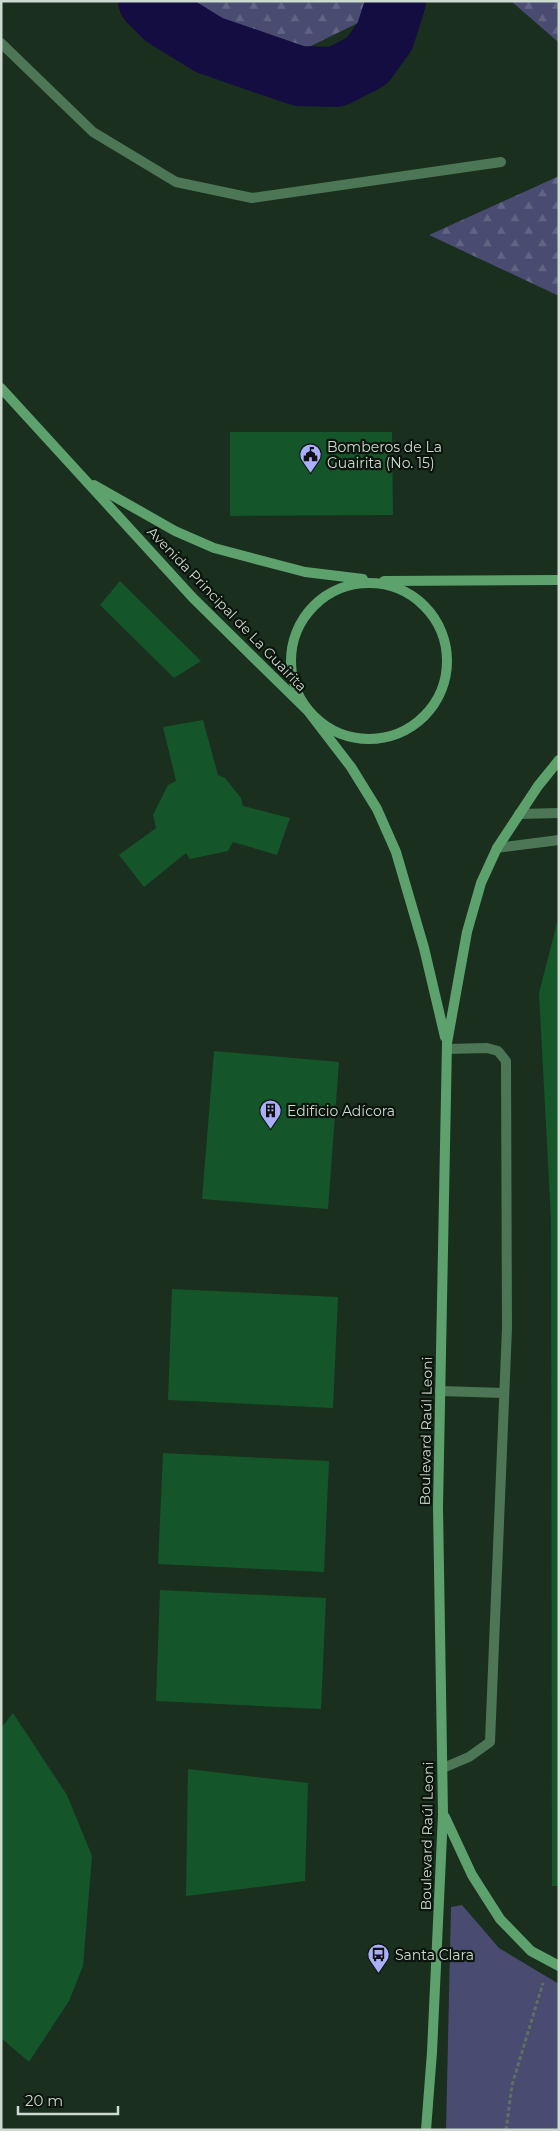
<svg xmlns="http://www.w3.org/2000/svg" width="560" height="2131" viewBox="0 0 560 2131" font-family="Montserrat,sans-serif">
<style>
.forest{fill:url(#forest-firs)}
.green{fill:#494b71}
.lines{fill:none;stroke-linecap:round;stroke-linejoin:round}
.river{stroke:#140d42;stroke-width:60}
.building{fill:#15552a}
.path{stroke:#5e7061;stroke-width:3;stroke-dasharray:4 2.5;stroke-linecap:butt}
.lane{stroke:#4c7655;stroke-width:10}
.secondary{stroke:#5da26d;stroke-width:10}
.labels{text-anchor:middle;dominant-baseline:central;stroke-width:4.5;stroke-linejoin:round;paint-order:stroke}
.poi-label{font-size:14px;fill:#cddacf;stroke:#0b140d;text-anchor:start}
.street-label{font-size:14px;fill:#cddacf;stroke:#0b140d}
</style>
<defs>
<pattern id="forest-firs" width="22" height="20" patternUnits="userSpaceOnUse" patternTransform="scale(1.25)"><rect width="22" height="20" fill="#494b71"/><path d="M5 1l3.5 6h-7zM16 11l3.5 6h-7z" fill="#626484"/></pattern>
</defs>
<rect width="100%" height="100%" fill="#1a2f1e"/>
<g class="forest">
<path d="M134,1h277l-51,21 -86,42 -111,-35z"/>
<path d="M511,1h48v43l-2,-3z"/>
<path d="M559,176v120l-130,-61z"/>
</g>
<path class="green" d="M462,1905l37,43 60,36v146h-113l5,-223z"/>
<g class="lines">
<path class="river" d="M148,1l16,16 45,28 90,31 37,1 31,-16 18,-25 11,-35"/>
</g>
<g class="building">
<path d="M230,432h162l1,83 -163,1z"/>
<path d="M120,581l81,80 -27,17 -74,-73z"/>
<path d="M203,720l15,55 7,3 16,20 2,8 47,12 -13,37 -44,-13 -5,9 -38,8 -4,-6 -42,34 -25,-32 37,-27 -3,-13 15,-30 8,-4 -13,-54z"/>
<path d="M558,919h1v967h-7l-1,-666 -12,-227z"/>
<path d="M214,1051l125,11 -11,147 -126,-10z"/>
<path d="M172,1289l166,8 -5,111 -165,-8z"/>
<path d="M163,1453l166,8 -5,111 -166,-8z"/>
<path d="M160,1590l166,8 -5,111 -165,-8z"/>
<path d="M13,1713l54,82 25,61 -9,110 -14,35 -40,61 -28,-24v-310z"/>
<path d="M188,1769l120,14 -3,98 -119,15z"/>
</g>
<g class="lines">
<path class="path" d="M506,2130l6,-45 31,-102"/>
<g class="lane">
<path d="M1,43l92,89 83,50 76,16 249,-36"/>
<path d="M519,814l40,-1"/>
<path d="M497,848l62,-8"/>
<path d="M440,1391l64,2"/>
<path d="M443,1768l26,-11 21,-15 17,-414 -1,-267 -8,-10 -11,-3 -40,1"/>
</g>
<g class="secondary">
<path d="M1,388l192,210 115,113 43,56 26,42 19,43 28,96 21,89"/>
<path d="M94,485l81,46 39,17 91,24 58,7"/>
<path d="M384,581l175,-1"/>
<circle cx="369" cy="661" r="78"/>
<path d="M445,1817l27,58 28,44 31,32 28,15"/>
<path d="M426,2130l6,-78 11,-238 -5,-307 9,-464 20,-111 14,-49 16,-35 41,-62 21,-26"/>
</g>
</g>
<defs>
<symbol id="civic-pin" viewBox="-11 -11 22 30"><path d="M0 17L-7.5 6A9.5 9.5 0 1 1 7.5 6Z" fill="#aaaffb" stroke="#0b140d"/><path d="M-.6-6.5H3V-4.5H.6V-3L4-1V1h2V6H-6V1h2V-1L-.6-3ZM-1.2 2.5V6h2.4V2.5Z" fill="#111"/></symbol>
<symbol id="building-pin" viewBox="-11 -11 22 30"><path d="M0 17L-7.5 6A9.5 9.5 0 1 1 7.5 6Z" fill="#aaaffb" stroke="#0b140d"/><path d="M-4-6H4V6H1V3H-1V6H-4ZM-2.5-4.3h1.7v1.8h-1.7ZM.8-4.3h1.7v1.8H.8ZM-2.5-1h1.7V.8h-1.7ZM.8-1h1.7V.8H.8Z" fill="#111"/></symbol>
<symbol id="bus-pin" viewBox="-11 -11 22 30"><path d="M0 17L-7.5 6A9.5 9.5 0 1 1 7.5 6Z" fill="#aaaffb" stroke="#0b140d"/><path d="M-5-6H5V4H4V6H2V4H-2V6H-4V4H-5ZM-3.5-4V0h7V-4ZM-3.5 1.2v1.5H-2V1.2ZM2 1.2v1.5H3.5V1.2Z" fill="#111"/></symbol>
</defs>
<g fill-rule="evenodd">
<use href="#civic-pin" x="298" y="442" width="25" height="34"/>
<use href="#building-pin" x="258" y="1098" width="25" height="34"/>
<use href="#bus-pin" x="366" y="1942" width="25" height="34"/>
</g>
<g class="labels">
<g class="poi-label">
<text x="327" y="447">Bomberos de La<tspan x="327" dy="16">Guairita (No. 15)</tspan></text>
<text x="287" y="1111">Edificio Adícora</text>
<text x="395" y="1955">Santa Clara</text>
</g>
<g class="street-label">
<text transform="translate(227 609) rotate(46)">Avenida Principal de La Guairita</text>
<text transform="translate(426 1431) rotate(-89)">Boulevard Raúl Leoni</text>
<text transform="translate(427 1836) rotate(-89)">Boulevard Raúl Leoni</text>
</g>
</g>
<rect width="560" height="2131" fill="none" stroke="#cddacf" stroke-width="5"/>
<path d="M18 2106v8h100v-8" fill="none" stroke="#cddacf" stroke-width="2.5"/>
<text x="25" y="2106" font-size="15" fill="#cddacf" stroke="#0b140d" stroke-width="4" paint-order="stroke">20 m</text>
</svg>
